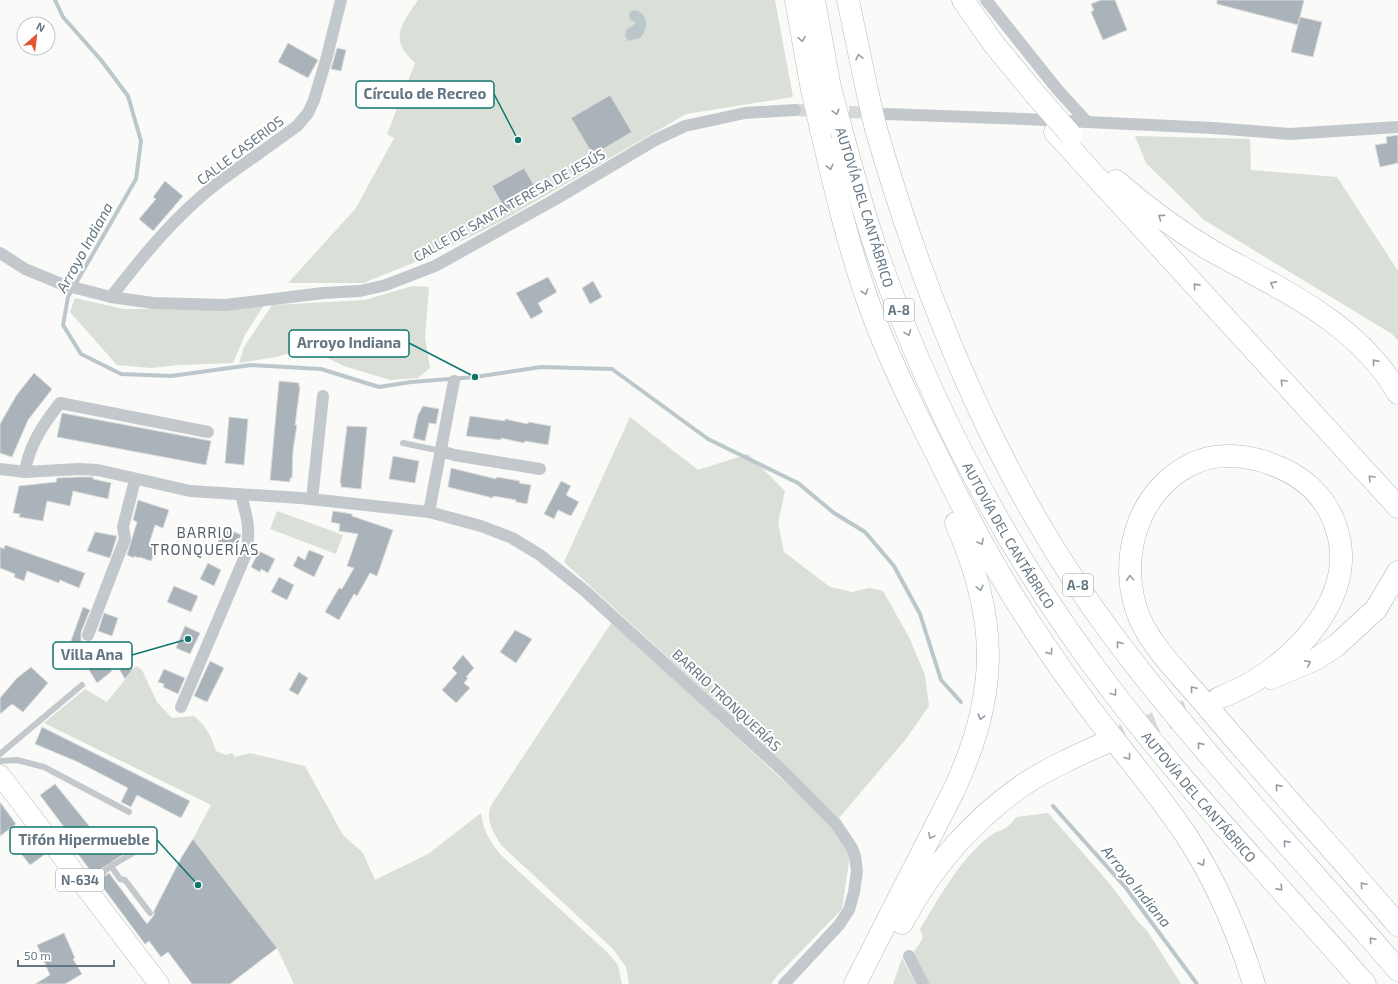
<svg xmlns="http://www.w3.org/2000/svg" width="1398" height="984" viewBox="0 0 1398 984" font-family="'Exo 2',sans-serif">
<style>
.green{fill:#dadfd7}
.water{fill:#bbc7cb}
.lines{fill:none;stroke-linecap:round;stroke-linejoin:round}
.stream{stroke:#bbc7cb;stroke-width:4}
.building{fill:#aab3b9;stroke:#dcdcda}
.minor-tunnel{stroke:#d5d9db;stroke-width:12;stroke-dasharray:12 6;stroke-linecap:butt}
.motorway-tunnel{stroke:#d5d9db;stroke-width:22;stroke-dasharray:22 11;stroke-linecap:butt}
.trunk-casing{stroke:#b4b9bd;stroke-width:21}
.motorway-casing{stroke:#b4b9bd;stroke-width:23}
.service{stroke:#c3c8cc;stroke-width:6}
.minor{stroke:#c3c8cc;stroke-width:12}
.trunk{stroke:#fff;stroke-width:20}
.motorway{stroke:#fff;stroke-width:22}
.motorway-bridge-casing{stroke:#b4b9bd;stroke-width:23;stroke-linecap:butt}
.motorway-bridge{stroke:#fff;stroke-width:22}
.oneway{stroke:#939fa8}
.labels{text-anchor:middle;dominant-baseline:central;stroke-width:4;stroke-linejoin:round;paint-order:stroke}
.shield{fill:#fff;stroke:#939fa8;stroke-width:1}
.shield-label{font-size:13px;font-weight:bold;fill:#657683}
.street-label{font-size:14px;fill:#657683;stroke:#fff}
.water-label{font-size:15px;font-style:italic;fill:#60757c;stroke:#fff}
.neighbourhood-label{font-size:15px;letter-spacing:1px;fill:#57646e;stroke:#fff}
.leader{fill:none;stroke:#0f766e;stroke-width:1.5}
.callout-dot{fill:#0f766e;stroke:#fff;stroke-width:1.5}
.callout{fill:#fff;stroke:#0f766e;stroke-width:1.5}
.callout-label{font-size:15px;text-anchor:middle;font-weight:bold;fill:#657683}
</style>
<rect width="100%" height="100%" fill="#fafaf8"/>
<g class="green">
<path d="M418,0h357l18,97 -107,17 -184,107 -69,34 -70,28h-75l68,-75 38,-70 -7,-4 28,-71c-5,-5 -12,-12 -14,-18 -6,-15 9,-33 17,-45z"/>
<path d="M1135,136l115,3 1,31 86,7 61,94v70l-6,-7 -188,-114 -58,-57z"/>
<path d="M412,286l17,1 -4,50 5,31 -12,10 -28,2 -46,-14 -29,-14 -12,-3 -27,8 -37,6 5,-16 28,-42 93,-5z"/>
<path d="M75,298l48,11h40l101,-4 -19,30 -12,28 -54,2 -28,3 -34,-3 -47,-53z"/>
<path d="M630,417l68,53 50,-16 37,37 -7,32 6,29 46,35 22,5 17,-4 14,3 26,46 16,38 4,31 -23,33 -67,79 -127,-120 -148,-136z"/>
<path d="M277,511l66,24 -7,19 -66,-25z"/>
<path d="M612,622l217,201 21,32 -8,54 -66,68 -5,7h-142l-3,-17 -13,-18 -112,-104c-8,-14 -17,-27 -9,-41z"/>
<path d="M136,666l6,4 15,32 15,16 22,-2c12,10 18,21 22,35l10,4 6,-2 3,4 15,-4 55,13 38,69 20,18 12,27 53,-26 53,-41c3,19 8,27 20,42l107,98 10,12 4,19h-328l-17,-36 -84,-109 18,-34 -167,-82 41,-34 22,13z"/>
<path d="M1048,813l62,71 26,35 12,13 33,52h-252l-15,-32 9,-14 -3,-9c19,-31 37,-65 65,-89 11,-11 21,-7 31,-23z"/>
<path d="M902,958l14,26h-23z"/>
</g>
<path class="water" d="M636,10c13,5 13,19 4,28l-12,3 -3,-5 1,-6 10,-7 -6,-4 -1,-5 2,-3z"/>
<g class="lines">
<g class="stream">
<path d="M55,0l8,17 38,43 27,36 13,45 -5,38 -68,118 -5,28 18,29 40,20 50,2 80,-11 70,4 58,18 32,-5 64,-5 66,-10 71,2 96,70 90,44 36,30 31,19 29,34 26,48 21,66 20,22"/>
<path d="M1053,806l73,82 71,96"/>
</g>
</g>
<g class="building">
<path d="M1101,0h14l12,30 -24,10 -12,-28 3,-2 -3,-6z"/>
<path d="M1217,0h87l-6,25 -81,-21z"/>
<path d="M1300,17l22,5 -9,35 -22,-5z"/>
<path d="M288,43l30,17 -10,18 -30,-16z"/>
<path d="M337,48l9,2 -5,21 -10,-2z"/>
<path d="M610,95l22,37 -39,23 -22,-37z"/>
<path d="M1398,135v28l-18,4 -5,-22 12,-2 -1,-6z"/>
<path d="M524,168l14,24 -32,19 -14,-25z"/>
<path d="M165,181l18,15 -30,35 -14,-12 17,-20 -3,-2z"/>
<path d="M548,277l9,15 -19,11 5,9 -12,7 -15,-26z"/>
<path d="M593,281l9,16 -12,7 -8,-16z"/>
<path d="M34,373l18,16 -24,31 -16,37 -12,-4v-29l16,-28z"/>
<path d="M279,381l20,2v4h1l-5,38h2l-4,25 -1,28h-2v4l-20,-2z"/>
<path d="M423,406l16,3 -3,15 -7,-1 -4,18 -12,-3 5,-23z"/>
<path d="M62,413l149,28 -5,24 -149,-28z"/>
<path d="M470,416l35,5v-2l23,5v-2l23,4 -3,19 -23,-4 -1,2 -23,-5v2l-35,-4z"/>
<path d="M229,417l19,2 -4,46 -19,-2z"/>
<path d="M347,426l20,1 -6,62 -20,-2v-4h-1z"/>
<path d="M393,456l26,5 -4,22 -26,-4z"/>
<path d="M451,468l45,11 1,-2 23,4 -1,2 12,2 -4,19 -11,-2v-2l-23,-4v2l-45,-11z"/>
<path d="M79,477h14v2l18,4 -3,16 -35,-8 -3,15 -23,-5 -4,20 -24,-4 1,-3 -7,-1 6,-27 37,-4 1,-4z"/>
<path d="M561,481l10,5 -5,9 13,7 -8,14 -13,-6 -4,9 -10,-5z"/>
<path d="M138,500l31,10 -6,18 -8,-3 -6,19 8,3 -6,14 -12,-4v1l-5,-2v2l-7,-3 10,-33 -4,-2z"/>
<path d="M333,511l19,3v2l41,14 -16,46 -7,-3 -13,23 -3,-2 -15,26 -14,-8 14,-24 3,1 12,-21 -7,-2 11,-32 -19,-3 1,-7 -9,-2z"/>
<path d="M224,527l17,8 -6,14 -17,-7z"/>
<path d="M95,532l22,4 -7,22 -23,-7z"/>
<path d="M5,545l80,28 -6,15 -19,-8 -1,3 -32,-12 -3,10 -10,-4 1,-3 -15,-6v-21l4,2z"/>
<path d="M309,550l15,6 -10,21 -21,-11 5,-10 7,4z"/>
<path d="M259,551l16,8 -7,14 -7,-4 -1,3 -9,-5z"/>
<path d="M208,563l13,7 -7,16 -14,-7z"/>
<path d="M279,577l15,8 -7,15 -16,-8z"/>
<path d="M174,586l24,10 -7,16 -24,-10z"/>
<path d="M83,607l7,3 -9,22v12l-10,-3z"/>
<path d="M104,613l14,5 -6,18 -14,-5z"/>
<path d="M185,626l15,7 -10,21 -14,-6z"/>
<path d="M515,630l17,9 -16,24 -16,-11z"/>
<path d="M463,655l11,13 -8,9 2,1 -4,5 6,5 -14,15 -14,-13 15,-17 -5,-5z"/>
<path d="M99,661l4,4 2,-2 7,8 -15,12 -8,-13z"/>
<path d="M129,661l4,8 -8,10 -7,-12z"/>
<path d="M210,661l14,7 -17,34 -13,-6z"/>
<path d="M31,667l17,16 -25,29 -11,-8 -12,10v-16l17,-20z"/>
<path d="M164,669l21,9 -7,16 -15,-7 1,-3 -6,-2z"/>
<path d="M299,672l9,6 -10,17 -9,-5z"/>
<path d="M42,727l148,74 -9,17 -44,-23 -6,12 -10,-5 7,-14 -50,-26 -43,-18z"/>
<path d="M55,784l52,64 31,-21 9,12 -54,35 -18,-24 4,-3 -39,-52z"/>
<path d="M0,802l16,22 -16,12z"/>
<path d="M193,839l84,109 -47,36h-38l-24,-32 -7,5 -12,-16 -4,3 -47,-63 11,-8 38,51 7,-9v-4l27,-53z"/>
<path d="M33,841l11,14 -14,10 -11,-14z"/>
<path d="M64,933l11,25 -2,1 9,15 -17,10h-30l15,-9 -13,-30z"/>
</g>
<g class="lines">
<path class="minor-tunnel" d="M795,110l81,3"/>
<path class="motorway-tunnel" d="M1105,743l114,-45"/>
<defs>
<path id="trunk" d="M0,775l159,209"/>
<g id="motorway">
<path d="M796,0l16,90"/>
<path d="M814,0l16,88"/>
<path d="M848,0l20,95"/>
<path d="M963,0l30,43 42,51"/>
<path d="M821,129c14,60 28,120 49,178 18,50 42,99 66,146 27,56 55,110 89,162 22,35 47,70 72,103 31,40 63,78 91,120 29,45 50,95 66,146"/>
<path d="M876,129c53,183 127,363 244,516 86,113 185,217 278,325"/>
<path d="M1055,132l343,375"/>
<path id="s1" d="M843,136c11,41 22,82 36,122 51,145 122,282 213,406 83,113 181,215 273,320"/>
<path d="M1116,181c30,26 62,50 96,70 68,38 145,71 186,142"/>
<path d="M1271,678l45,-19 21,-14 39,-36 22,-37"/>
<path d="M1219,698c14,-6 28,-12 40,-20 49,-32 98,-89 77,-151 -10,-31 -34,-52 -65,-63 -23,-9 -54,-12 -77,-1 -58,26 -78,100 -54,156 13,30 45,61 66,86 63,75 129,146 192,220"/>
<path d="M902,923c29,-56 72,-105 124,-140 25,-16 52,-28 79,-40"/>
<path d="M855,984l99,-194c45,-97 45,-169 2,-267"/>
</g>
</defs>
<use href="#trunk" class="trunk-casing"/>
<use href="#motorway" class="motorway-casing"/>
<g class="service">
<path d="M403,443l38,8"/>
<path d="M0,754l82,-69"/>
<path d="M0,761l17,-1 27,7 85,45"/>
<path d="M111,866l22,-13"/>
<path d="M86,885l25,-19 9,13 5,1 25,33"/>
</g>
<g class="minor">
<path d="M986,0l71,89 30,33"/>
<path d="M886,114l138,5 189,9 77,6 108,-7"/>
<path d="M0,253l25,16 39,16 47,12 42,6 72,2 98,-12 37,-2 26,-6 49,-19 119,-66 101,-60 30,-14 60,-13 50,-3"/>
<path d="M111,297c31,-40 63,-80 104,-112 27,-20 55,-39 82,-59l11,-13 6,-13 12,-40 15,-60"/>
<path d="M441,451l13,4 86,14"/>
<path d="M0,469l25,3 54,-3 19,1 92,21 111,7 128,14 52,14 31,12 28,17 45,36 196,178 55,55 16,24 3,8 2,15 -3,21 -5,18 -10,15 -55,59"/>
<path d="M25,472c4,-27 19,-49 35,-69l148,29"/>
<path d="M312,499l11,-103"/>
<path d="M429,512l25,-131"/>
<path d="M88,635l37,-96 -2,-12 12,-47"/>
<path d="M181,707l65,-153c5,-24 1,-37 -5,-59"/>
<path d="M909,956l14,28"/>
</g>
<use href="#trunk" class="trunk"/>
<use href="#motorway" class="motorway"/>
<defs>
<g id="motorway-bridge">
<path d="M830,88l13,48"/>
<path d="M812,90l9,39"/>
<path d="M1035,94l36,41"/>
<path d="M868,95l8,34"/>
</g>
</defs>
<use href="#motorway-bridge" class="motorway-bridge-casing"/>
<use href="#motorway-bridge" class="motorway-bridge"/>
</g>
<defs><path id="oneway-chevron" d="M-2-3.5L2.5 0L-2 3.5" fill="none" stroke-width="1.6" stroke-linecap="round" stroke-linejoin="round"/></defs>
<g class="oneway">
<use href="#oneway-chevron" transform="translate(802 39) rotate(81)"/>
<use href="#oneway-chevron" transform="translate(859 57) rotate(-102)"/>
<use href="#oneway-chevron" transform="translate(836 112) rotate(75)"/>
<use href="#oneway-chevron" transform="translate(830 167) rotate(76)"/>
<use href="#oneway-chevron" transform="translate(1161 217) rotate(-144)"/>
<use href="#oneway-chevron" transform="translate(1273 284) rotate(-151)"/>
<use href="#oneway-chevron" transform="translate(1196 286) rotate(-132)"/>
<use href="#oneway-chevron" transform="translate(865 292) rotate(71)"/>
<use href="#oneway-chevron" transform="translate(908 333) rotate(68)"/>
<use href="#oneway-chevron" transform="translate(1375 362) rotate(-129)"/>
<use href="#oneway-chevron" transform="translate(1283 382) rotate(-133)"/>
<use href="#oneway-chevron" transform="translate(1371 478) rotate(-133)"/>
<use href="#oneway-chevron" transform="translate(981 542) rotate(61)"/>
<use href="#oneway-chevron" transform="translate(1130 578) rotate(-95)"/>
<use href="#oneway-chevron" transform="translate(980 588) rotate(76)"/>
<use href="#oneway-chevron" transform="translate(1119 644) rotate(-127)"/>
<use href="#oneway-chevron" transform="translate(1050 652) rotate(55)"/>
<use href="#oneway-chevron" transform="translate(1308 663) rotate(-26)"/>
<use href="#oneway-chevron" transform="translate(1193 689) rotate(-130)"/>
<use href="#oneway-chevron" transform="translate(1114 693) rotate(53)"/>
<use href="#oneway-chevron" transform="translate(981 717) rotate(105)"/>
<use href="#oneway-chevron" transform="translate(1200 745) rotate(-129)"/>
<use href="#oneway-chevron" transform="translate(1128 757) rotate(52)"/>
<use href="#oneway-chevron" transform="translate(1278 787) rotate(-132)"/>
<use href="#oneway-chevron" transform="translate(931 836) rotate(118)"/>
<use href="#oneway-chevron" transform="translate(1286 843) rotate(-132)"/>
<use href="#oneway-chevron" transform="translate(1202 863) rotate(61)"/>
<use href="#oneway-chevron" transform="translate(1363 885) rotate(-131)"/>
<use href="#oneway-chevron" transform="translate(1280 888) rotate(48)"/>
<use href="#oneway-chevron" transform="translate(1372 940) rotate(-131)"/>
</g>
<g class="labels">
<g class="shield">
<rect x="884" y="299" width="30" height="22" rx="3"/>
<rect x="1063" y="574" width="30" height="22" rx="3"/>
<rect x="56" y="869" width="48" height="22" rx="3"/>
</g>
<g class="shield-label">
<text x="899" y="310">A-8</text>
<text x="1078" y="585">A-8</text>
<text x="80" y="880">N-634</text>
</g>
<g class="street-label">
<text transform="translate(240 150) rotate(-37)">CALLE CASERIOS</text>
<text transform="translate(509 205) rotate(-29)">CALLE DE SANTA TERESA DE JESÚS</text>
<text transform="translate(865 207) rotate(73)">AUTOVÍA DEL CANTÁBRICO</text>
<text stroke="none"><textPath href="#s1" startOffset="434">AUTOVÍA DEL CANTÁBRICO</textPath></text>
<text transform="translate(727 700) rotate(43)">BARRIO TRONQUERÍAS</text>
<text stroke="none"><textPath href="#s1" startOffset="758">AUTOVÍA DEL CANTÁBRICO</textPath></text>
</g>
<g class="water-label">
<text transform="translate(84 247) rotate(-61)">Arroyo Indiana</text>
<text transform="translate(1137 886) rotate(51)">Arroyo Indiana</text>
</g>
<g class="neighbourhood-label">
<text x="205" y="532">BARRIO<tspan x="205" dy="17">TRONQUERÍAS</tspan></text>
</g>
</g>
<path class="leader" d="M518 140L494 94M475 377L409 343M188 639L132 655M198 885L157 840"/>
<g class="callout-dot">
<circle cx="518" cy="140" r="4"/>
<circle cx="475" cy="377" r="4"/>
<circle cx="188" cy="639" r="4"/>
<circle cx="198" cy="885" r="4"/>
</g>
<g class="callout">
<rect x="356" y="81" width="138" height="27" rx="4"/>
<rect x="289" y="330" width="120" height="27" rx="4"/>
<rect x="53" y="642" width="79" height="27" rx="4"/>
<rect x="10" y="827" width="147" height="27" rx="4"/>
</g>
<g class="callout-label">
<text x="425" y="99">Círculo de Recreo</text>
<text x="349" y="348">Arroyo Indiana</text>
<text x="92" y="660">Villa Ana</text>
<text x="84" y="845">Tifón Hipermueble</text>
</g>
<g transform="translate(36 36) rotate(28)"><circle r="19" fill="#ffffff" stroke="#c1c8cd"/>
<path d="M0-3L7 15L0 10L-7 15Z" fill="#e4572e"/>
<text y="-6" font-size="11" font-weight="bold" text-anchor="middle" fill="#657683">N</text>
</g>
<path d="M18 960v6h96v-6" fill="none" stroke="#657683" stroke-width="2"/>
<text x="24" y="960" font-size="12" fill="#657683" stroke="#ffffff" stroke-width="3" paint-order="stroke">50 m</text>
</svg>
